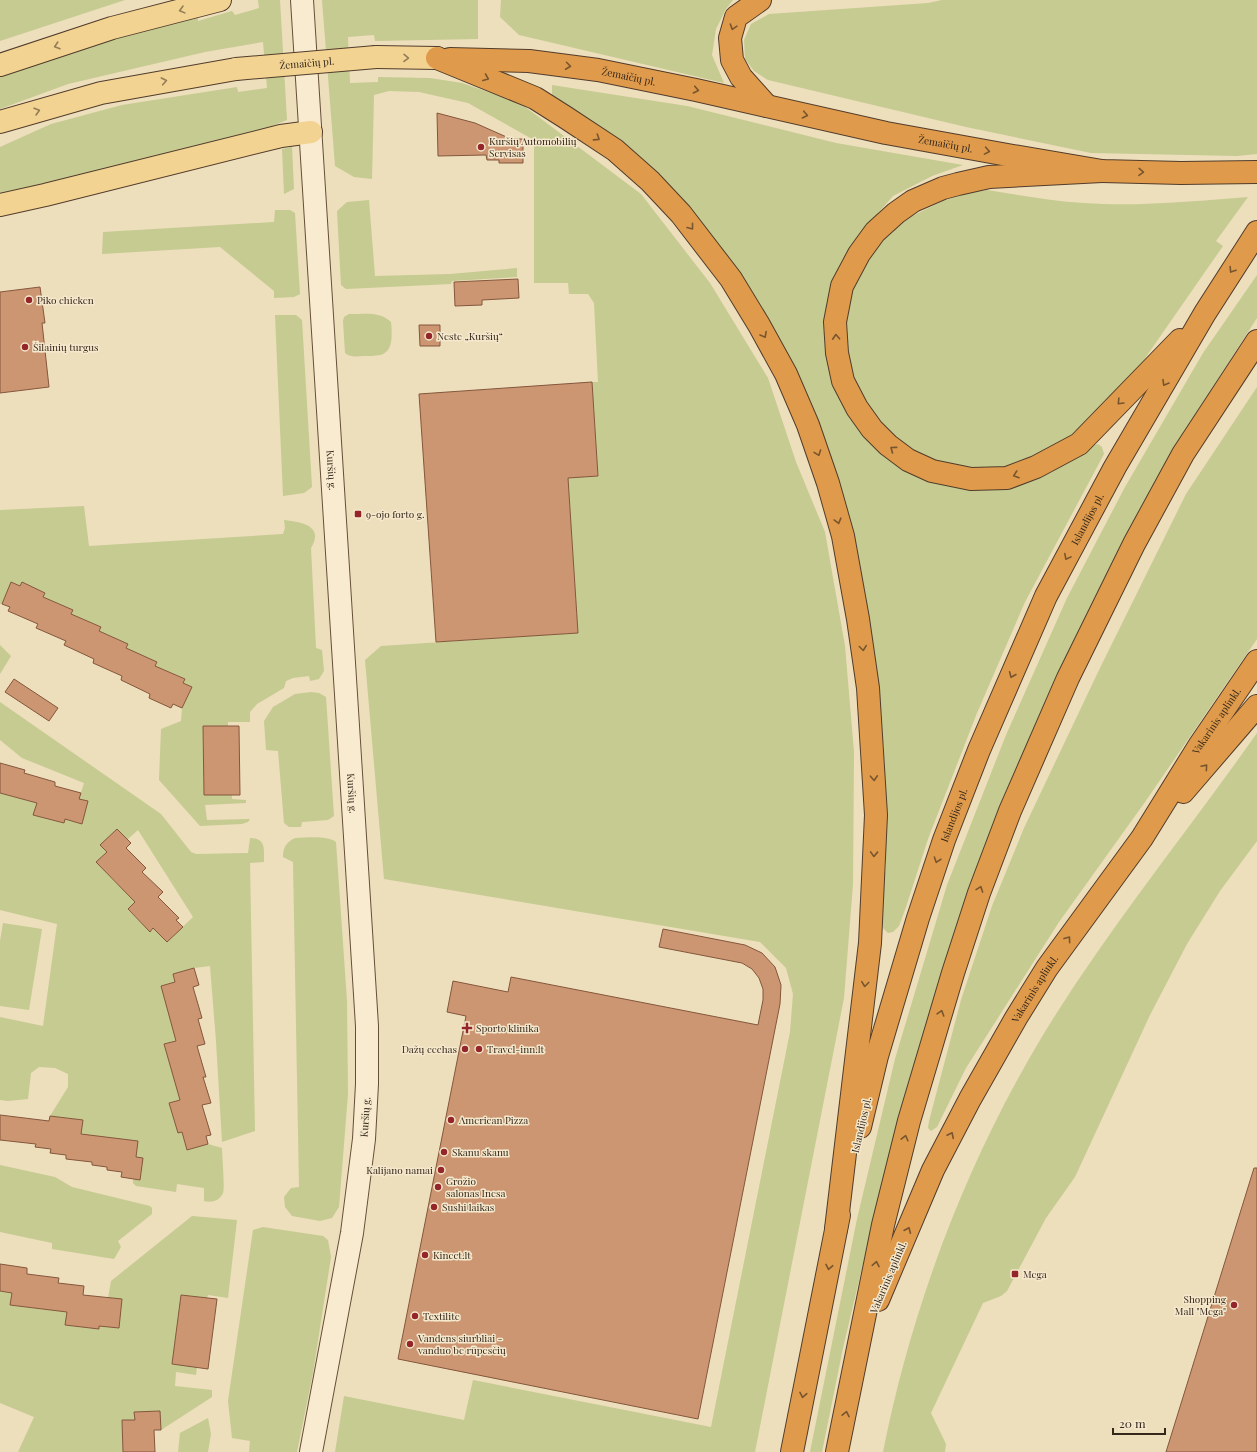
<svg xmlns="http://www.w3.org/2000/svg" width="1257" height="1452" viewBox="0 0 1257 1452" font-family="'Playfair Display',serif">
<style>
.green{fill:#c5cb91;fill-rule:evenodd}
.building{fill:#cc9672;stroke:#84573c}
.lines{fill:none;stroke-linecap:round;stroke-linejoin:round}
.secondary-casing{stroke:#664f39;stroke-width:24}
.primary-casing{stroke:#523c2b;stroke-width:24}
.highway-casing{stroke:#523c2b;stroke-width:24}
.secondary{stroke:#f9ebcf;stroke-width:22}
.primary{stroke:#f2d392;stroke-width:22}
.highway{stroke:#df9b4b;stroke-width:22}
.primary-bridge-casing{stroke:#523c2b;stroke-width:24;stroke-linecap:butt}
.primary-bridge{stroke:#f2d392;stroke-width:22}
.oneway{stroke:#937d56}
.oneway2{stroke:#78552e}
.poi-dot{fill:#942629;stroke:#f5e8cc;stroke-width:1.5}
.labels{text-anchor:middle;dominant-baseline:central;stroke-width:3;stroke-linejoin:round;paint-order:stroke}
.street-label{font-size:10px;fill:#34271b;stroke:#f5e8cc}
.poi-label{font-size:10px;fill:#34271b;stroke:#f5e8cc;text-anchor:start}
</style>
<rect width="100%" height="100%" fill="#eddebc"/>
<g class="green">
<path d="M0,0h125l-125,41z"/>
<path d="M258,0h22l7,120 -28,11 -239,60 -20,3v-47l51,-23 71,-19 115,-18 1,5 29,-4 -4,-46 -58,10 -137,32 -68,25v-32l80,-28 118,-33v5l34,-10 3,4 24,-7z"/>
<path d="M322,0h156v39l-103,2 -1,-6 -26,2 2,46 28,-1v-5l52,1 32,5 58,20 121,91 69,89 58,95 28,84 29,70 20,114 9,106 -1,132 -9,114 -89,454h-420l9,-56 120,24 9,-40 238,47 79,-395 3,-38 -7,-26 -26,-26 -376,-63 -19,-219 16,-14 197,-13 -10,-155 30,-2 -6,-94h6l-4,-79 -6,-9h-19l-1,-11h-34v-143l-66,-37 -49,-11 -30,-1 -15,4 -2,84 -18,-2 -19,-11z"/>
<path d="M501,0h232l-7,9 -10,20 -4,26 12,28 -205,-48 -19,-18z"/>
<path d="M942,0h315v154l-20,2 -146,-3 -125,-26 -198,-47 -14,-9 -9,-12 -1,-19 7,-16 18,-10 159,-11z"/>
<path d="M552,85l135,21 149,37 127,22 -31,11 -39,20 -35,40 -24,48 -4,36 49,127 129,38 42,-12 38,-26 10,-3 4,3 2,7 -79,148 -48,111 -49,126 -22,68 -7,19 -6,6 -5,1 -5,-5 -2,-6 5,-58 -2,-112 -10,-92 -59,-238 -181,-270 -33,-25 -44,-26 -5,-6z"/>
<path d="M292,147l2,42 -10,5 -2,-45z"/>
<path d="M987,190c32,5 64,11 97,13 53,4 111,-2 164,-6l-32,44 7,5 -82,118 -24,29 -31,34 -60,36 -32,8 -29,-1 -26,-7 -26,-13 -29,-20 -21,-26 -16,-38 -4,-43 7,-35 15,-31 21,-24 22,-15 35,-17 25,-8z"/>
<path d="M369,200l6,76 75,-2 67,-6v9l-65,4 -1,3 -105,5 -5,-4 -4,-74 10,-9z"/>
<path d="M275,210h15l5,3 5,81 -6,3 -20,1v-7l-54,-44 -118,7 1,-22 171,-10z"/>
<path d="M1257,275v43l-76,118 -61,113 -189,462 -47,164 -41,173 -21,104h-12l47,-233 38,-160 52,-174 59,-150 61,-137 58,-111 78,-134z"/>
<path d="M349,314c15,0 31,-3 42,8 1,11 3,30 -11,33 -5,1 -11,1 -16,1 -7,0 -13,2 -19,-3l-2,-32 1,-4z"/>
<path d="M275,315h21l6,5 10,167 -8,6 -21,3z"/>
<path d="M1257,387v252l-112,163 -86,120 -93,146 -29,59 -6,4 -3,-3 1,-7 32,-121 31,-94 32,-78 75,-158 87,-176z"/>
<path d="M84,506l5,40 194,-12 2,-6 -1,-8c16,2 41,5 27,28l5,100 6,2 2,21 -5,8 -9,2 -1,-5 -16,2 -7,3 -2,7 -27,16 -7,8v10h-22v4l-25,1 1,68h28v4l14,1v3l-41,2 2,15 43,-1 -2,3 -6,2 -42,2 -41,-46 2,-51 20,-8 1,-13 10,-21 -9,-4 2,-4 -30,-13 2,-4 -31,-14 2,-4 -29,-13 2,-4 -30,-13 2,-4 -30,-13 2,-4 -23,-11 -2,4 -9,-4 -9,22h-2v-94z"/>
<path d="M0,645l11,11 -11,18z"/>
<path d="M311,692l8,1 7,4 8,119 -6,4 -26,2 -1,5h-12l-5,-4 -6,-72 -12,-1 -2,-29 9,-14 22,-13z"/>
<path d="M0,702l161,112 30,38 5,2 52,-1 2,-15c16,0 14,11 14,24l-14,1 5,268 -33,11 -6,-101 -6,-75 -16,2 -21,6 2,8 -14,4 9,31 10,23 -15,4 19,54 -15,5 9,30 4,-1 5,18 21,-6 14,4c0,8 3,40 1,45 -4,8 -11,10 -19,8v-13l-27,-4 -1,8 -40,-6 -3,-3v-4l6,1 3,-22 -6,-1 1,-16 -32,-4 -25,1 2,-18 -32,-4 18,-29v-13l-13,-6 -16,-1 -8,6 -3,26 -20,2 -8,-1v-83l43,9 14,-102 -57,-14v-117l37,10 -4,12 30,8 2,-4 17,5 6,-23 -9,-2 5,-16 -62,-25 -22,-18zM117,829l10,11 11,-10 55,87 -26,25 -14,-14 -3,4 -22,-22 11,-11 -22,-15 -21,-22 11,-10 -6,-7z"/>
<path d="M1257,733v108l-37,50 -33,53 -37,71 -75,162 -29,41 -39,73 -6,5 -18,7 -52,110 15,31 -1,8h-62c29,-146 83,-289 160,-417 64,-105 143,-201 214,-302z"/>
<path d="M295,838c13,0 30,-3 41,4l11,159 1,93 -9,113 -7,11 -12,3 -28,-5 -7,-9 -1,-10 7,-9 8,-1 -6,-325 -10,-5c0,-9 3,-15 12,-19z"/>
<path d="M3,923l39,6 -13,81 -29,-4v-65z"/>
<path d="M0,1165l55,12 17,10 78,19 2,2v6l-34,27 3,6 -7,12 -62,-10v-6l-52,-11z"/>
<path d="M192,1216l45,4 -9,78 -20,-3 -1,3 -26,-3 -9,69 25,3 -1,8 -20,-3 -1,14 37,4v7l-51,33 -1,-19 -25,1v8h-13l1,32h-105l16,-35 -34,-14v-112l12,2 -2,12 57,7 -2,13 34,4v-3l19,2 4,-28 -14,-2 3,-17z"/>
<path d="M263,1227l60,9 5,4 3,17 -18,116 -16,79h-48l1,-11 -18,-3 -4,-37 25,-171z"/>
<path d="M208,1418l3,16 -3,18h-30l2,-19z"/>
</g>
<g class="building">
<path d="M437,113l38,10 36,16h12v24h-24v-3h-12l-1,-5 -48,1z"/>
<path d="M518,279l1,19 -37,2v5l-27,1 -1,-24z"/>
<path d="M40,287l5,36h-3l7,64 -49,6v-101z"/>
<path d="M419,325h21v21h-20z"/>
<path d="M592,382l6,94 -30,2 10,155 -142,9 -17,-248z"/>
<path d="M11,582l9,4 2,-4 23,11 -2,4 30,13 -2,4 30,13 -2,4 29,13 -2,4 31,14 -2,4 30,13 -2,4 9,4 -10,21 -9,-4 -2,4 -22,-10 1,-4 -29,-14 1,-4 -29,-13 1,-4 -30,-14 2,-4 -30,-13 2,-4 -30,-13 2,-4 -8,-3z"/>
<path d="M14,679l44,29 -9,13 -44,-29z"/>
<path d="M203,726h36l1,69h-36z"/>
<path d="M0,763l25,7 -1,3 31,9v4l26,7 -2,6 9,2 -6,23 -17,-5 -1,4 -31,-8 4,-12 -37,-10z"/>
<path d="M117,829l14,14 -5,5 20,20 -4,4 21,20 -5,5 21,21 -3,2 7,7 -16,15 -14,-14 -3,4 -22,-23 7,-7 -39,-40 11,-10 -7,-7z"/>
<path d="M663,929l82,16 17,8 13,14 6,18 -1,19 -82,415 -300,-60 68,-343 -19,-4 6,-31 55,11 3,-15 247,48 5,-25v-11l-4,-11 -7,-9 -10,-6 -83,-16z"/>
<path d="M194,968l5,17 -6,2 9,31 -4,1 7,25 -8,2 9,31h-3l8,26 -9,2 9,30 -5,1 2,8 -21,6 -5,-18 -4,1 -9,-30 11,-3 -16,-56 12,-3 -15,-55 14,-4 -2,-8z"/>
<path d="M0,1115l49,6 1,-5 33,4 -2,14 57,7 -2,16 7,1 -3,22 -19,-3 1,-5 -15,-2v-3l-15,-2v-3l-26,-3v-4l-16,-2 1,-4 -16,-2 1,-3 -36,-4z"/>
<path d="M1254,1168h3v284h-91z"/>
<path d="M0,1264l27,4v6l32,4 -1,5 26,3 -1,9 39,4 -3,29 -20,-2v3l-34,-4 2,-13 -57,-7 2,-12 -12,-2z"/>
<path d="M181,1295l36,4 -9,70 -36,-5z"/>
<path d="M160,1411l1,19h-7l1,22h-32l-1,-32h13l-1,-8z"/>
</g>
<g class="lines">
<defs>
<g id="secondary">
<path id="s1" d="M302,0l65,1026v58l-3,55 -12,94 -41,219"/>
</g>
<g id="primary">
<path d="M376,57l61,1"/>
<path d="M0,65l112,-37 108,-28"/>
<path d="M0,122l101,-29 135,-24"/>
<path d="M0,205l45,-10 236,-59 30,-4"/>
</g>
<g id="highway">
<path d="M760,0l-24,17 -6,21 2,22 9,17 26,29"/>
<path d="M437,58l98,40 30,19 50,33 35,31 31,33 50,65 28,46 27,49 22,51 20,58 15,53 15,83 10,69 8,127 -6,128 -34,286"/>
<path id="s2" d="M450,59l79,2 69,9 98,20 190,43 127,23 89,15 79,2 76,-1"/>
<path d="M1102,171l-113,6 -31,7 -15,4 -30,13 -17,12 -21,19 -16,22 -17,32 -7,36 2,31 6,28 14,27 15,21 16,16 20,15 24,11 39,8 36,-1 29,-11 43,-23 101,-104"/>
<path d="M1183,792l74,-86"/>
<path id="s3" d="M860,1127l17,-71 41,-138 26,-78 35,-90 67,-154 69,-129 90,-154 52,-81"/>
<path id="s4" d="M878,1300l55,-130 37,-71 46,-81 31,-50 95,-130 57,-92 58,-85"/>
<path d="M792,1452l47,-237"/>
<path d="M837,1452l46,-227 26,-104 44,-148 26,-80 31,-82 58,-133 66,-134 49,-90 74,-113"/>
</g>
</defs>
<use href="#secondary" class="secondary-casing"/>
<use href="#primary" class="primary-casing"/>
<use href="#highway" class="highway-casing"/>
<use href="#secondary" class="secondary"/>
<use href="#primary" class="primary"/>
<use href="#highway" class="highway"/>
<defs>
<g id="primary-bridge">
<path id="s5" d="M236,69l140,-12"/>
</g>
</defs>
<use href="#primary-bridge" class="primary-bridge-casing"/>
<use href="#primary-bridge" class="primary-bridge"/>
</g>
<defs><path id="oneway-chevron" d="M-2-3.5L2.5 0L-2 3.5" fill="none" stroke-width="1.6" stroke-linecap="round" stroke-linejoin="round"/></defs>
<g class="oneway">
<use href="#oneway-chevron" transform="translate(182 10) rotate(165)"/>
<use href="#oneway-chevron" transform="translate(57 46) rotate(162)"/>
<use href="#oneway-chevron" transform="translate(406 58) rotate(1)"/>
<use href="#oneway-chevron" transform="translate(164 81) rotate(-11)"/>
<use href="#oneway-chevron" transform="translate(37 111) rotate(-16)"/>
</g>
<g class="oneway2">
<use href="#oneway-chevron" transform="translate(733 27) rotate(108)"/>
<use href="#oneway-chevron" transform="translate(568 66) rotate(7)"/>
<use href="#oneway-chevron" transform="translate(486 78) rotate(22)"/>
<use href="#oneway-chevron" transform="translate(696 90) rotate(12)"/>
<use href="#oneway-chevron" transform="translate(805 115) rotate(12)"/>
<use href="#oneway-chevron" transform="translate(597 138) rotate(33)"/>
<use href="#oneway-chevron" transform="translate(987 151) rotate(10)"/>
<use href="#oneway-chevron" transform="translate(1141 172) rotate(2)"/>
<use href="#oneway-chevron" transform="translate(691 227) rotate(52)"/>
<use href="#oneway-chevron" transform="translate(1232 270) rotate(122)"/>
<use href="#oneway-chevron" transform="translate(764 335) rotate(61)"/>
<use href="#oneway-chevron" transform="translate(836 337) rotate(-93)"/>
<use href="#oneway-chevron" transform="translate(1165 383) rotate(120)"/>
<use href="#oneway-chevron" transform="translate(1120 402) rotate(134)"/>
<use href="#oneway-chevron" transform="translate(893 449) rotate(-143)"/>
<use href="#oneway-chevron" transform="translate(818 453) rotate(70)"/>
<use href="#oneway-chevron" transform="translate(1016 475) rotate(161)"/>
<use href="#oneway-chevron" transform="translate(838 521) rotate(75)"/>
<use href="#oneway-chevron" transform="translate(1067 557) rotate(118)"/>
<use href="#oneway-chevron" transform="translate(863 648) rotate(82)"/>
<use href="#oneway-chevron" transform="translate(1012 675) rotate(113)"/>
<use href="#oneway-chevron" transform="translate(1205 767) rotate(-49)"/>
<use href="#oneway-chevron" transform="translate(874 778) rotate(87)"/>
<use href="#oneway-chevron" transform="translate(874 854) rotate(92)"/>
<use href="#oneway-chevron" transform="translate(937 860) rotate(109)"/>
<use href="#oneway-chevron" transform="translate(980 889) rotate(-70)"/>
<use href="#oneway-chevron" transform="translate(1068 939) rotate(-54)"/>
<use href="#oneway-chevron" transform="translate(865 984) rotate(97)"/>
<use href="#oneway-chevron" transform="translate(941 1013) rotate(-73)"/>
<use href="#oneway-chevron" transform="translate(951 1135) rotate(-63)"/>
<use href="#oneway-chevron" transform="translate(905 1138) rotate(-76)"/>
<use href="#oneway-chevron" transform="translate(908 1230) rotate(-67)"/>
<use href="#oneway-chevron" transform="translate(876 1264) rotate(-79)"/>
<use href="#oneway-chevron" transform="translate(829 1267) rotate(101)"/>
<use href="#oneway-chevron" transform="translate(803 1395) rotate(101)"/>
<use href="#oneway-chevron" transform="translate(846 1414) rotate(-78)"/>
</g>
<g class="poi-dot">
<circle cx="481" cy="147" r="4"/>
<circle cx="29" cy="300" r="4"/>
<circle cx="429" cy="336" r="4"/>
<circle cx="25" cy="347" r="4"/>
<rect x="354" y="510" width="8" height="8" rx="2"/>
<path d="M465 1022h4v4h4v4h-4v4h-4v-4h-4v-4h4z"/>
<circle cx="465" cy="1049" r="4"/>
<circle cx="479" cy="1049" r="4"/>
<circle cx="451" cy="1120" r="4"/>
<circle cx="444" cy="1152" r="4"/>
<circle cx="441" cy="1170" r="4"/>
<circle cx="438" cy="1187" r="4"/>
<circle cx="434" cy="1207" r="4"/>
<circle cx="425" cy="1255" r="4"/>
<rect x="1011" y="1270" width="8" height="8" rx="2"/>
<circle cx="1234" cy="1305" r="4"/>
<circle cx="415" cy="1316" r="4"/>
<circle cx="410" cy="1344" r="4"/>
</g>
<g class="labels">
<g class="street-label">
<text stroke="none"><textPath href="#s5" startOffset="71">Žemaičių pl.</textPath></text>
<text stroke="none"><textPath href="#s2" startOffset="180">Žemaičių pl.</textPath></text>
<text stroke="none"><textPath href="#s2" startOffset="504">Žemaičių pl.</textPath></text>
<text stroke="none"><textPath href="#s1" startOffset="471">Kuršių g.</textPath></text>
<text stroke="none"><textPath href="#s3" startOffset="651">Islandijos pl.</textPath></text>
<text stroke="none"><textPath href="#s4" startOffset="673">Vakarinis aplinkl.</textPath></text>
<text stroke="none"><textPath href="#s1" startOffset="795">Kuršių g.</textPath></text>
<text stroke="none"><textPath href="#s3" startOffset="326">Islandijos pl.</textPath></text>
<text stroke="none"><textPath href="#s4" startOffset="349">Vakarinis aplinkl.</textPath></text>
<text transform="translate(365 1117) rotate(-86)">Kuršių g.</text>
<text transform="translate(861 1125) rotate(-77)">Islandijos pl.</text>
<text transform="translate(888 1277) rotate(-67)">Vakarinis aplinkl.</text>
</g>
<g class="poi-label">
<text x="489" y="141">Kuršių Automobilių<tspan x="489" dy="12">Servisas</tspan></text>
<text x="37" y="300">Piko chicken</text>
<text x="437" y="336">Neste „Kuršių“</text>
<text x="33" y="347">Šilainių turgus</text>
<text x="366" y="514">9-ojo forto g.</text>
<text x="476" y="1028">Sporto klinika</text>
<text x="457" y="1049" text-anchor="end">Dažų cechas</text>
<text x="487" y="1049">Travel-inn.lt</text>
<text x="459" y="1120">American Pizza</text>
<text x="452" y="1152">Skanu skanu</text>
<text x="433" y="1170" text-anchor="end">Kalijano namai</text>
<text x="446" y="1181">Grožio<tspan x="446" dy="12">salonas Inesa</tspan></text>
<text x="442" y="1207">Sushi laikas</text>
<text x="433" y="1255">Kinect.lt</text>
<text x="1023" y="1274">Mega</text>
<text x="1226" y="1299" text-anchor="end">Shopping<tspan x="1226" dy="12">Mall "Mega"</tspan></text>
<text x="423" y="1316">Textilite</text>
<text x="418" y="1338">Vandens siurbliai -<tspan x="418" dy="12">vanduo be rūpesčių</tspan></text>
</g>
</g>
<path d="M1113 1428v6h52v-6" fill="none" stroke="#34271b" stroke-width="2"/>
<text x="1119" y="1428" font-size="12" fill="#34271b" stroke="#f5e8cc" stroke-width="3" paint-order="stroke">20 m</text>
</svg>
